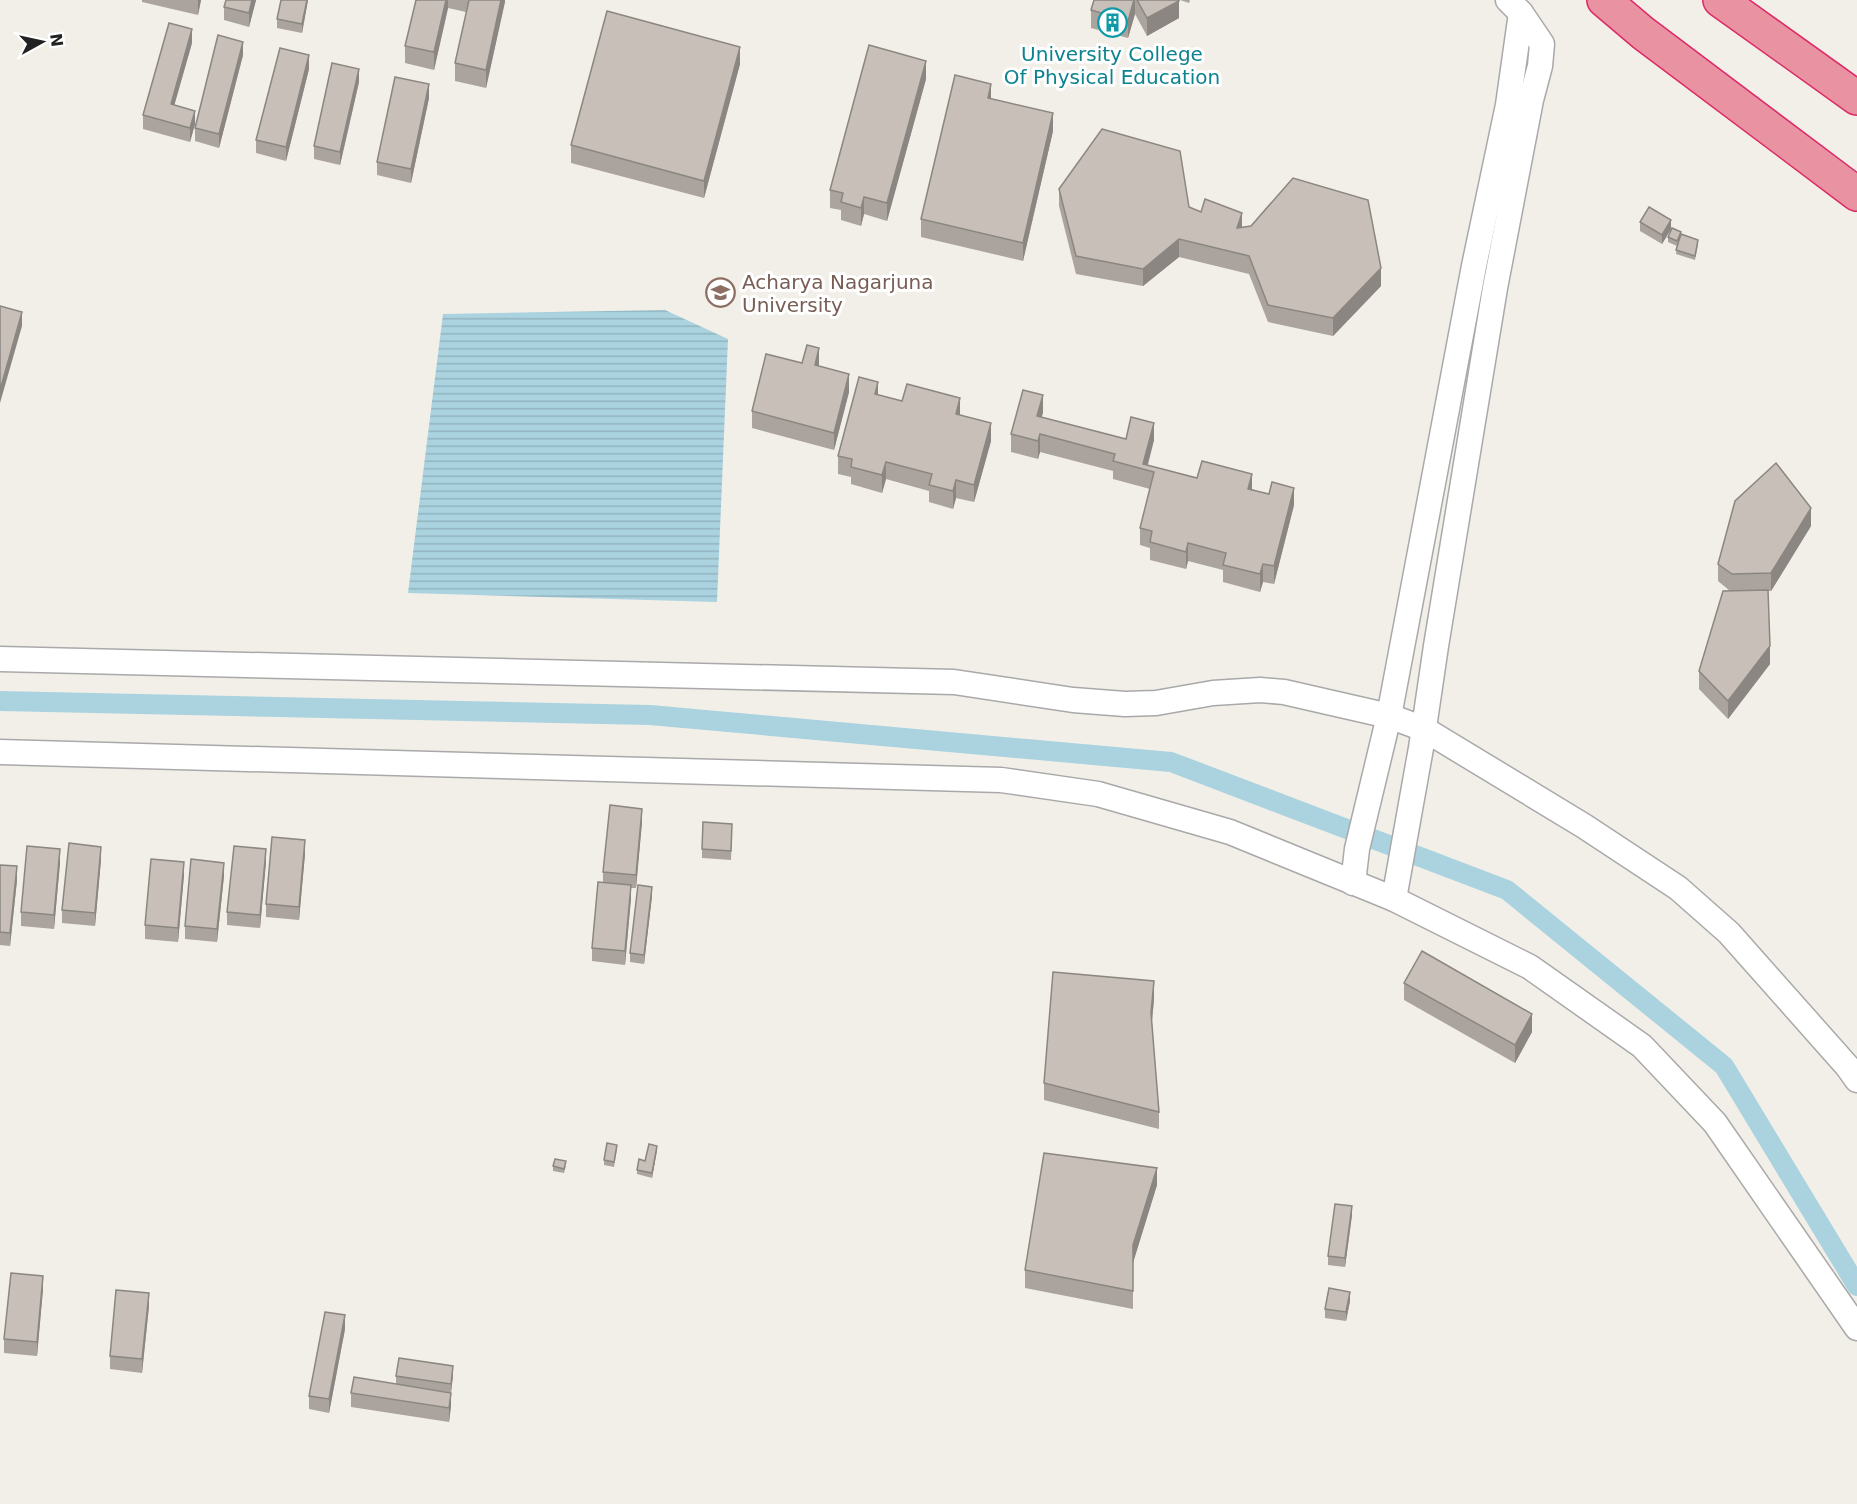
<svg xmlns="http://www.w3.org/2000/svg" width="1857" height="1504" viewBox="0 0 1857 1504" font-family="'DejaVu Sans',sans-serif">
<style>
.water{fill:url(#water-rules)}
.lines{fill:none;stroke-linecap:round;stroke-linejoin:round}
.canal{stroke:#aad3df;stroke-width:20}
.minor-casing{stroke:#a9a9a9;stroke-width:27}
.highway-casing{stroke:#dc2a67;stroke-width:36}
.minor{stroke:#fff;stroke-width:24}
.highway{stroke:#e892a2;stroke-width:33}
.wall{fill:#aba49e}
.shaded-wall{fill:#8b8681}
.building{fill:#c7bfb8;stroke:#8b8681;stroke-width:1.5}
.labels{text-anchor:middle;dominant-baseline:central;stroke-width:6;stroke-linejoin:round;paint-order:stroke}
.culture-label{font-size:20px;fill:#0d838f;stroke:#fff}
.education-label{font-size:20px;fill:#785e54;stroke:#fff;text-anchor:start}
</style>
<defs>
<pattern id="water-rules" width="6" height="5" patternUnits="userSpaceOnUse" patternTransform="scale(1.5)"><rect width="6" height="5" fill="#aad3df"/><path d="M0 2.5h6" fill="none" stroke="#92b5bf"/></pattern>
</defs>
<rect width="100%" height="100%" fill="#f2efe9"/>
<path class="water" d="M665,310l63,29 -11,263 -309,-9 35,-279z"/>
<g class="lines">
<path class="canal" d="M0,701l650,14 521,47 336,128 217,176 133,220"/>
<defs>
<g id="minor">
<path d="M0,659l954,23 119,18 52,4 31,-1 57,-10 47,-3 24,2 105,24 35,13 160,97 94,62 51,45 118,133 10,14"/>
<path d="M0,752l1001,28 97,14 132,38 164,67 136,68 112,79 73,77 142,205"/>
<path d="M1353,883l4,-34 32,-133 85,-450 34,-161 13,-92"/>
<path d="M1394,899l27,-151 15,-102 59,-358 36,-188 9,-34 2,-22 -21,-31 -13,-13"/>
</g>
<g id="highway">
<path d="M1604,0l39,33 214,161"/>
<path d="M1720,0l137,98"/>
</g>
</defs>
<use href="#minor" class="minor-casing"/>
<use href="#highway" class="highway-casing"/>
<use href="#minor" class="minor"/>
<use href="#highway" class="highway"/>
</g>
<g class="wall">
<path d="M142,0h59l-3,15 -56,-13z"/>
<path d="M226,0h30l-7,27 -25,-7v-13z"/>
<path d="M308,0l-6,33 -25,-5v-9z"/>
<path d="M416,0h89l-19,88 -31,-7v-18l11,-51 -18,-4 -14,62 -29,-7v-17z"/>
<path d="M1094,0h85v18l-32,18 -12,-22 -7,24 -37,-10v-18z"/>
<path d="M1180,0h10l-1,3z"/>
<path d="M192,43l-18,62 21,19 -5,18 -47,-13v-14z"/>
<path d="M243,55l-24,93 -24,-7v-13z"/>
<path d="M740,64l-36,134 -133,-35v-18z"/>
<path d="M309,69l-23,92 -30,-8v-13z"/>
<path d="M926,79l-39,142 -23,-7 -3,12 -20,-6v-10l-11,-2v-18z"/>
<path d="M359,82l-19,83 -26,-6v-13z"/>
<path d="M429,98l-18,85 -34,-8v-13z"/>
<path d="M991,98l62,33 -30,130 -102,-24v-18z"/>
<path d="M1059,189l130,18 53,20 139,59 -48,50 -65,-14 -19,-48 -70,-17 -36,29 -67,-12 -17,-68z"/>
<path d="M1640,222l31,7 -9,15 -22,-13z"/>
<path d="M1681,234l17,11 -3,15 -19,-6 1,-8 -9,-4v-5z"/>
<path d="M802,363l17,3 30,26 -15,58 -82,-22v-17z"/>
<path d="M878,395l82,20 31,26 -17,61 -18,-4 -3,11 -24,-7v-11l-43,-12 -4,14 -31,-9v-7l-13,-3v-18z"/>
<path d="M1043,412l-1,5 84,22 28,1 -6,25 49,13 55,11 42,16 -20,79 -11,-2 -3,10 -37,-10v-12l-35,-9 -2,8 -36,-9v-12l-10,-3v-17l10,-39 -37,-10v-8l-73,-19 -2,7 -27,-7v-18z"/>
<path d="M1811,526l-40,65h-3l2,73 -42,55 -29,-30v-18l31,-80 -12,-10v-17z"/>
<path d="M642,822l-6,66h-5v10l-6,67 -33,-4v-13l11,-66v-10z"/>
<path d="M732,833l-1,27 -29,-2v-9z"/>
<path d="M305,854l-6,66 -33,-3v-13z"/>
<path d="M101,860l-6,66 -33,-3v-13z"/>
<path d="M266,862l-6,66 -33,-3v-13z"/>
<path d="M60,863l-6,66 -33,-3v-14z"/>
<path d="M0,865l17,15 -7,66 -10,-1z"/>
<path d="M184,875l-6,67 -33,-3v-14z"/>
<path d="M224,876l-7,66 -32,-3v-13z"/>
<path d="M652,896l-8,68 -14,-2v-9z"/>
<path d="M1404,983l128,49 -17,31 -111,-63z"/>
<path d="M1154,999l-2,23 7,90v17l-115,-29v-17z"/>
<path d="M617,1149l-3,18 -10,-2v-5z"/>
<path d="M657,1150l-5,28 -15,-4v-4l8,-9z"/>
<path d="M553,1166h13l-2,7 -11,-2z"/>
<path d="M1157,1185l-24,77v47l-108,-21v-18z"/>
<path d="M1352,1215l-7,52 -17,-2v-9z"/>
<path d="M43,1289l-6,67 -33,-3v-14z"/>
<path d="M1350,1301l-4,20 -21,-3v-9z"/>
<path d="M149,1306l-7,67 -32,-4v-13z"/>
<path d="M345,1329l-16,84 -20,-4v-13z"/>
<path d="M453,1375l-2,17v14l-2,16 -98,-15v-14l45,-9v-8z"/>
</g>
<g class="shaded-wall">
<path d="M198,0h3l-3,15z"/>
<path d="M252,0h4l-7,27v-14z"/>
<path d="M307,0h1l-6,33v-9z"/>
<path d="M446,0h2v8l-14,62v-18z"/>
<path d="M501,0h4v2l-19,86v-18z"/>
<path d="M1134,0h1v14l-7,24v-17z"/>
<path d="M1179,1v17l-32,18v-18z"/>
<path d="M192,29v14l-21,74v-13z"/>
<path d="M243,42v13l-24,93v-14z"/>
<path d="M740,47v17l-36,134v-17z"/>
<path d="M309,55v14l-23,92v-14z"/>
<path d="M926,61v18l-39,142v-18z"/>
<path d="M359,69v13l-19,83v-13z"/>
<path d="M429,84v14l-18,85v-14z"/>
<path d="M991,84v17l-3,-3z"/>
<path d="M195,111v13l-5,18v-14z"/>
<path d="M1053,113v18l-30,130v-18z"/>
<path d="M864,197v17l-3,12v-18z"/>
<path d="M1242,213v17l-5,-2z"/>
<path d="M1671,220v9l-9,15v-9z"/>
<path d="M1179,239v18l-36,29v-17z"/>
<path d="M1381,268v18l-48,50v-18z"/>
<path d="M22,312v14l-22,77v-13z"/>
<path d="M819,348v18l-4,-1z"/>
<path d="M849,374v18l-15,58v-17z"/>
<path d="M878,382v18l-3,-6z"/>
<path d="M1043,395v17l-6,22v-18z"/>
<path d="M960,398v18l-4,-2z"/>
<path d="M991,423v18l-17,61v-17z"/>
<path d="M1154,423v17l-8,30 -3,-6z"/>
<path d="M1040,434v18l-2,7v-18z"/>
<path d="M886,462v17l-4,14v-18z"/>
<path d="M1252,474v18l-4,-3z"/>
<path d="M956,480v18l-3,11v-18z"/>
<path d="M1294,488v17l-20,79v-18z"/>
<path d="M1811,508v18l-40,65v-18z"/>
<path d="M1188,543v18l-2,8v-17z"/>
<path d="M1263,564v18l-3,10v-18z"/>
<path d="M1770,646v18l-42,55v-18z"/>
<path d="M642,809v13l-6,66v-13z"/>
<path d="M305,840v14l-6,66v-13z"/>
<path d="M101,847v13l-6,66v-13z"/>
<path d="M60,849v14l-6,66v-14z"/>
<path d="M266,849v13l-6,66v-13z"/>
<path d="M184,862v13l-6,67v-14z"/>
<path d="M224,863v13l-7,66v-13z"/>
<path d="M17,866v14l-7,66v-13z"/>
<path d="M631,885v13l-6,67v-14z"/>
<path d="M652,887v9l-8,68v-9z"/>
<path d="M1154,981v18l-3,31v-17z"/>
<path d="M1532,1014v18l-17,31v-18z"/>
<path d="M657,1146v4l-5,28v-5z"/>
<path d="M1157,1168v17l-24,78v-18z"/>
<path d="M1352,1206v9l-7,52v-9z"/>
<path d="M43,1276v13l-6,67v-14z"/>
<path d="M1350,1292v9l-4,20v-9z"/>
<path d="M149,1293v13l-7,67v-14z"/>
<path d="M345,1315v14l-16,84v-14z"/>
<path d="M453,1366v9l-2,18v-9z"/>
<path d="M451,1393v13l-2,16v-14z"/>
</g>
<g class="building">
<path d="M226,0h26l-3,13 -25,-6z"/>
<path d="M281,0h26l-5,24 -25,-5z"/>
<path d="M416,0h30l-12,52 -29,-6z"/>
<path d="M469,0h32l-15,70 -31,-7z"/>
<path d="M1094,0h40l-6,21 -37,-11z"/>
<path d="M1137,0h42v1l-32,17z"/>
<path d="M607,11l133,36 -36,134 -133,-36z"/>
<path d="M169,23l23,6 -21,75 24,7 -5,17 -47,-13z"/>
<path d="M218,35l25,7 -24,92 -24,-6z"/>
<path d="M869,45l57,16 -39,142 -23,-6 -3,11 -20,-6 2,-9 -13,-3z"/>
<path d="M280,48l29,7 -23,92 -30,-7z"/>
<path d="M332,63l27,6 -19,83 -26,-6z"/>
<path d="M955,75l36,9 -3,14 65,15 -30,130 -102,-24z"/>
<path d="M395,77l34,7 -18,85 -34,-7z"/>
<path d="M1102,129l78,22 9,56 12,5 4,-13 37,14 -5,15 14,-2 42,-48 75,22 13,68 -48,50 -65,-13 -19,-49 -70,-17 -36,30 -67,-13 -17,-67z"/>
<path d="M1649,207l22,13 -9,15 -22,-13z"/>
<path d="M1672,228l9,4 -4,9 -9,-4z"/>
<path d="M1681,234l17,6 -3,16 -19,-6z"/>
<path d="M0,306l22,6 -22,78z"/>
<path d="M807,345l12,3 -4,17 34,9 -15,59 -82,-22 14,-57 36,9z"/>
<path d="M859,377l19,5 -3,12 27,7 5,-17 53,14 -4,16 35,9 -17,62 -18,-5 -3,11 -24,-6 3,-11 -46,-12 -4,13 -31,-8 1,-8 -14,-3z"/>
<path d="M1023,390l20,5 -6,21 89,23 5,-22 23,6 -11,41 54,14 5,-17 50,13 -4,15 21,5 3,-12 22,6 -20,78 -11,-2 -3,10 -37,-9 3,-12 -38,-10 -2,9 -36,-10 2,-11 -12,-3 14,-56 -41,-11 2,-7 -75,-20 -2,7 -27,-7z"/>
<path d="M1776,463l35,45 -40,65 -39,1 -14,-10 17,-63z"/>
<path d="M1768,590l2,56 -42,55 -29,-30 24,-80z"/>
<path d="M610,805l32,4 -6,66 -33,-3z"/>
<path d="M703,822l29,2 -1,27 -29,-2z"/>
<path d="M272,837l33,3 -6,67 -33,-3z"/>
<path d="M69,843l32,4 -6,66 -33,-3z"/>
<path d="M27,846l33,3 -6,66 -33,-3z"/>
<path d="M234,846l32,3 -6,66 -33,-3z"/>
<path d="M151,859l33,3 -6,66 -33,-3z"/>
<path d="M191,859l33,4 -7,66 -32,-3z"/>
<path d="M0,865l17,1 -7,67 -10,-1z"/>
<path d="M598,882l33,3 -6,66 -33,-3z"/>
<path d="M638,885l14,2 -8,68 -14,-2z"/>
<path d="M1422,951l110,63 -17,31 -111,-62z"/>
<path d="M1053,972l101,9 -3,32 8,99 -115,-29z"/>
<path d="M607,1143l10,2 -3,17 -10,-2z"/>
<path d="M649,1144l8,2 -5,27 -15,-3 2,-11 6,2z"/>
<path d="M1044,1153l113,15 -24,77v46l-108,-21z"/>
<path d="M555,1159l11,2 -2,8 -11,-3z"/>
<path d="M1335,1204l17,2 -7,52 -17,-2z"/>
<path d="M11,1273l32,3 -6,66 -33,-3z"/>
<path d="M1329,1288l21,4 -4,20 -21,-3z"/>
<path d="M116,1290l33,3 -7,66 -32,-3z"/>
<path d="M325,1312l20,3 -16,84 -20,-3z"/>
<path d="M399,1358l54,8 -2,18 -55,-8z"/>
<path d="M354,1377l97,16 -2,15 -98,-15z"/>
</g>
<defs>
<symbol id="building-ring" viewBox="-11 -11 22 22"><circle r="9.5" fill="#fff" stroke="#0f9aa8" stroke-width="1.5"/><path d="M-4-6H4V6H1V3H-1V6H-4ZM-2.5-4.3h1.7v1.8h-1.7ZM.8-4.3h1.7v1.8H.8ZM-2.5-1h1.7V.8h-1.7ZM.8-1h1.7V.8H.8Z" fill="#0f9aa8"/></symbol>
<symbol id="university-ring" viewBox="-11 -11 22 22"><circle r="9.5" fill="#fff" stroke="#8d6e63" stroke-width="1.5"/><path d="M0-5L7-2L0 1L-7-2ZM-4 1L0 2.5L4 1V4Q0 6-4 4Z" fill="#8d6e63"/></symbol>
</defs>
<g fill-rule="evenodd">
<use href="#building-ring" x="1096" y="6" width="33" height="33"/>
<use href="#university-ring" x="704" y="276" width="33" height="33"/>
</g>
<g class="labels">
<g class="culture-label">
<text x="1112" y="54">University College<tspan x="1112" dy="23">Of Physical Education</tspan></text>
</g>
<g class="education-label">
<text x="742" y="282">Acharya Nagarjuna<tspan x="742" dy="23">University</tspan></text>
</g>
</g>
<g transform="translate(42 42) rotate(82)" stroke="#ffffff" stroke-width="4.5" paint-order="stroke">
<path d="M0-4.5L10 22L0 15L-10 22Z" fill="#222222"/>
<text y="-9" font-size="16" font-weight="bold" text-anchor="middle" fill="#222222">N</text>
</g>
</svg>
